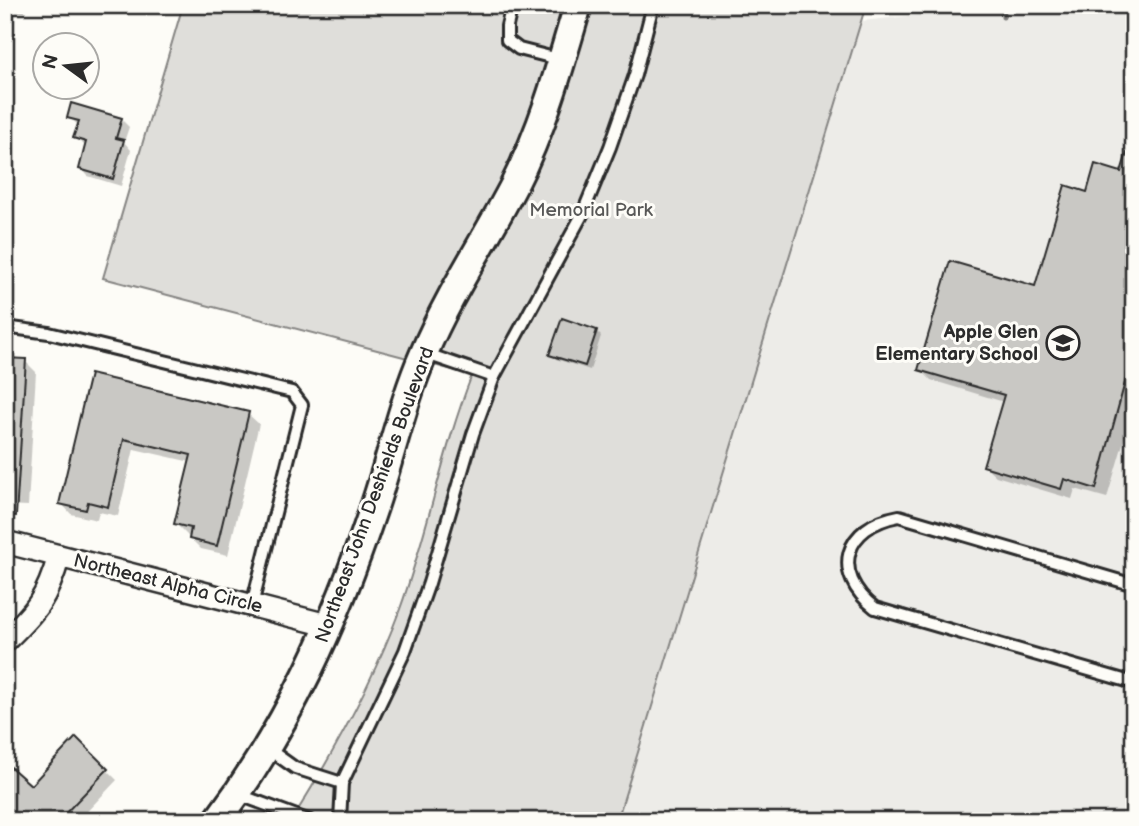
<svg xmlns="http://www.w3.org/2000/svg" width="1139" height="826" viewBox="0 0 1139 826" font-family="'Balsamiq Sans',sans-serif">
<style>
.built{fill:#edece8}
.green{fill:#dfdeda;stroke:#858482;stroke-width:2}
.shadow{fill:#0003}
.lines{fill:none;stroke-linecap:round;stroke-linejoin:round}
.stream{stroke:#7e7d7b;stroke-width:5}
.building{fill:#c9c8c4;stroke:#2b2b2b;stroke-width:2}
.service-casing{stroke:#2b2b2b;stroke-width:16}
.minor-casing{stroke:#2b2b2b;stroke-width:26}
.tertiary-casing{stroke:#2b2b2b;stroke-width:32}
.service{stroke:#fdfcf7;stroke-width:10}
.minor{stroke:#fdfcf7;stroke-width:21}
.tertiary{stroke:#fdfcf7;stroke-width:26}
.labels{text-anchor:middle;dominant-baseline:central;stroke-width:6;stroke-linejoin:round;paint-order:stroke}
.park-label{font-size:19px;fill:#585857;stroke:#fdfcf7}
.poi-label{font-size:19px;font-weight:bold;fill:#2b2b2b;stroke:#fdfcf7;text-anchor:end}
.street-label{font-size:19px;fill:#2b2b2b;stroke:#fdfcf7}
</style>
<rect width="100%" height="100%" fill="#fdfcf7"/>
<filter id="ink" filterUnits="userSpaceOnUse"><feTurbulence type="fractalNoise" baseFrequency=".0143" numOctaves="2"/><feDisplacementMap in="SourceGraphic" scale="14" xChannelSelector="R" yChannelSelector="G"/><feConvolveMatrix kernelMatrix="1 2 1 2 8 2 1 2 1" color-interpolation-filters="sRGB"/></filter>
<g filter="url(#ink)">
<path class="built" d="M1014,5h78l42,8v808h-516l244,-800z"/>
<path class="green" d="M183,5h683l-249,816h-326c43,-68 81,-137 109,-212 28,-77 42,-158 72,-234l-369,-97z"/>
<g class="shadow">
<path d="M5,5h20v7h-16z"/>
<path d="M103,5h59l-1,7z"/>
<path d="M69,117l52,2 8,8 -5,15 7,8 -10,36 -33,-10 -7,-8 6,-21 -12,-9 4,-12z"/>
<path d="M1134,136l-2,277 -25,85 -32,-9 -3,10 -76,-23 -11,-10 19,-64 -73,-22 -11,-11 117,-81 52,-94 34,-20z"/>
<path d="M596,331l5,5 -11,34 -34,-11 -5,-5z"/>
<path d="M25,361l11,11 -8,134 -23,-1z"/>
<path d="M91,376l157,38 11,10 -31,131 -27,-6 -25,-25 15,-62 -57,-13 -16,67 -19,-4 -2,8 -26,-6 -10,-11z"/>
<path d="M76,740l41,40 -39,41h-73z"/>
</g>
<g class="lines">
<path class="stream" d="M1003,17l2,-12"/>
</g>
<g class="building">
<path d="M71,103l51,15 -6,20 8,2 -11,39 -34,-10 7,-27 -13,-4 6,-17 -12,-3z"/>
<path d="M1130,143h4v206l-38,140 -32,-10 -3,10 -78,-23 21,-71 -86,-25 32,-109 85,25 30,-101 22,7 8,-28 26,8z"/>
<path d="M562,318l35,12 -12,36 -36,-11z"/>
<path d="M5,358l21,1 -10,157 -11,-1z"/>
<path d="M90,374l159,38 -32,134 -28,-7 2,-11 -17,-4 17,-69 -67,-16 -16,68 -20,-5 -2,8 -27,-6z"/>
<path d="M76,737l32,32 -50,52h-53v-59l26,23z"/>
</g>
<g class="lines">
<defs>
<g id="service">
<path d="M512,5l-5,21v14l12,9 43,11"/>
<path d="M5,327l44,6 243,59 10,13 -50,200"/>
<path d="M424,353l70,24"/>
<path d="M1134,585l-235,-69c-55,10 -69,57 -24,92l259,75"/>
<path d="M267,748l28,20 47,15"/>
<path d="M237,794l73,27"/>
<path d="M340,821l2,-38 63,-132 24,-68 44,-149 21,-57 88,-162 28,-68 25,-72 18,-70"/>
</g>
<g id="minor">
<path d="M5,542l326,84"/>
<path d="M5,641c31,-30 42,-42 54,-85"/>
</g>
<path id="tertiary" d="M217,821c71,-94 119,-200 156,-311 18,-52 29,-107 51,-157 25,-59 61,-112 90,-168 29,-57 46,-118 64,-180"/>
</defs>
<use href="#service" class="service-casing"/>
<use href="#minor" class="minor-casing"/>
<use href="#tertiary" class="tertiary-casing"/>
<use href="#service" class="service"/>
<use href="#minor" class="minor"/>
<use href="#tertiary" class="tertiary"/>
</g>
</g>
<defs>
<symbol id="school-ring" viewBox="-11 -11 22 22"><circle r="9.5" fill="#fdfcf7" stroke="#2b2b2b" stroke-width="1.5"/><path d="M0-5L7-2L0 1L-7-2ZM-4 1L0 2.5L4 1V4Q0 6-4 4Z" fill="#2b2b2b"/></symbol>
</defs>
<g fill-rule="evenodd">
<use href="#school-ring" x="1044" y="324" width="38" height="38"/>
</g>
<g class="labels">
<g class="park-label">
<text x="591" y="210">Memorial Park</text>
</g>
<g class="poi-label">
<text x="1038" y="332">Apple Glen<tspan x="1038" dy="22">Elementary School</tspan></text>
</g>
<g class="street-label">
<text transform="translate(375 495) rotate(-70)">Northeast John Deshields Boulevard</text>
<text transform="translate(168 584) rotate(14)">Northeast Alpha Circle</text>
</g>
</g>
<rect width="1139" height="826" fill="none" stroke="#fdfcf7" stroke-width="28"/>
<rect x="14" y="14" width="1111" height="798" fill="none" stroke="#2b2b2b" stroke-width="2.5" filter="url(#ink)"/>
<g transform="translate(66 66) rotate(285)"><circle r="33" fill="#fdfcf7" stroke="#a9a8a5" stroke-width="2"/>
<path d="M0-5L12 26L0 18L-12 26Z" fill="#2b2b2b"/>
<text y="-10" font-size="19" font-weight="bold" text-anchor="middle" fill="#2b2b2b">N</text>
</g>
</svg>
